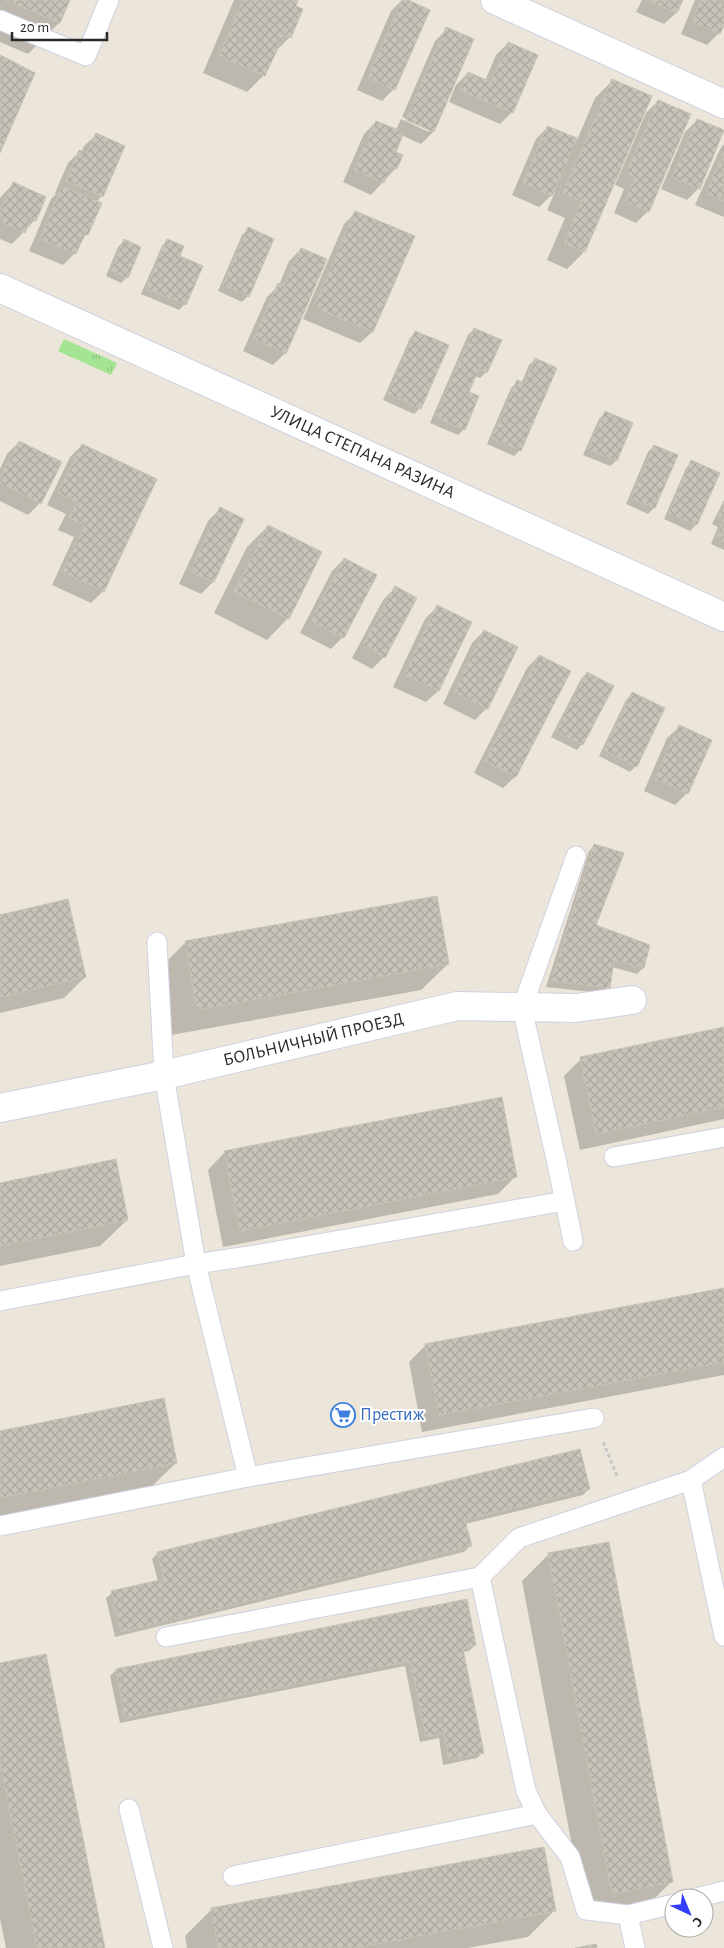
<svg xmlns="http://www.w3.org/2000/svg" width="724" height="1948" viewBox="0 0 724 1948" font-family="'Alegreya Sans',sans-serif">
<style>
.grass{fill:url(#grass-tufts)}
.shadow{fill:#0003}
.building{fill:url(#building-cross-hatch);stroke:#c7c3b3}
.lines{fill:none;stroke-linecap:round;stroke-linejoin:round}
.lane-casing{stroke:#cfd0e2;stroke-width:21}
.street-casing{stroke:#cfd0e2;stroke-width:30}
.secondary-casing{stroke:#cfd0e2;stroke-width:30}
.path{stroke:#c7c7c7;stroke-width:3;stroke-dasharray:4 2.5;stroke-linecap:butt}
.lane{stroke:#fff;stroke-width:19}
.street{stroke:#fff;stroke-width:28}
.secondary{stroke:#fff;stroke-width:28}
.labels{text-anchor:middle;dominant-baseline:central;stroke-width:4;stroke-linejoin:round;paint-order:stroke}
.street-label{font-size:18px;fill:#292929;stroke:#fff}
.shop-label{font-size:18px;fill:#366cbe;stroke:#fff;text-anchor:start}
</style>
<defs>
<pattern id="grass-tufts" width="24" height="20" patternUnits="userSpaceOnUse" patternTransform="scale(1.25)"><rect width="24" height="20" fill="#a4e594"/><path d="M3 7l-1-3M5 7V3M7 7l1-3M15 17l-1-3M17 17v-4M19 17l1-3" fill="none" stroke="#8dc480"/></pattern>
<pattern id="building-cross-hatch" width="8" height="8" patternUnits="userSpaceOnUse" patternTransform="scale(1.25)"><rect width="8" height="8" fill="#c7c3b9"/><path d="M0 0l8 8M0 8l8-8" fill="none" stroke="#aba89f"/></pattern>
</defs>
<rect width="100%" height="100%" fill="#ece6da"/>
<path class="grass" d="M64,339l53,24 -6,12 -53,-24z"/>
<g class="shadow">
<path d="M0,0h68l-9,23 -31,31 -28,-12z"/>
<path d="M234,0h63l-7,37 -16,16 -10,22 -17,17 -44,-19z"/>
<path d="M402,0h3l-11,89 -12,12 -25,-11 34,-79z"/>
<path d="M642,0h40l-6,13 -12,11 -28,-12z"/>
<path d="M695,0h29v22l-5,11 -12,12 -26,-11z"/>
<path d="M447,29l26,11 -40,92 -12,12 -20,-9 -7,18 2,15 -25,27 -28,-13 21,-48 12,-12 20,8 5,-11 28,13v-3l-27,-12 33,-76z"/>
<path d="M508,43l4,69 -12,12 -51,-22 7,-17 12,-12 17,8 11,-26z"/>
<path d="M612,81l38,16 -66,155 -17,17 -20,-9 18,-42 -18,-8 8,-18 -16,15 -27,-12 24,-56 12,-12 29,13 18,-42z"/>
<path d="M658,101l-10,110 -12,12 -22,-10 10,-24 -9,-4 31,-72z"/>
<path d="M697,120l26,11 -24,57 -12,12 -26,-11 24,-57z"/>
<path d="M96,135l6,61 -6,6 -9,32 -6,7 -6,12 -12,12 -34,-14 22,-52 5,-5 -1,-1 13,-30 12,-12 2,1 2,-6z"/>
<path d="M724,144v73l-29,-12 25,-56z"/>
<path d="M13,184l22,36 -23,24 -12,-5v-41z"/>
<path d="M356,212l16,120 -12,11 -57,-24 41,-95z"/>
<path d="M248,229v67l-6,6 -24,-11 24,-56z"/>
<path d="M167,240l11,17 7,47 -6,6 -38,-16 21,-48z"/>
<path d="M124,241l3,36 -6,6 -15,-7 12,-29z"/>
<path d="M301,249l-16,104 -12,12 -30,-14 24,-54 12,-12 10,-24z"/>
<path d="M474,329l12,43 -6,6 -5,-2 -7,16 -4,37 -6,6 -28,-12 38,-88z"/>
<path d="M416,332l4,76 -6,6 -31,-14 27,-62z"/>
<path d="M535,360l-15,90 -6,6 -27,-12 24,-56 6,-6 4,2 8,-19z"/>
<path d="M605,413l27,11 -16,37 -6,5 -27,-11 16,-36z"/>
<path d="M19,442l21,61 -12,12 -28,-14v-32l7,-15z"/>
<path d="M82,445l21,146 -12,12 -39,-18 22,-48 -16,-7 8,-16 -19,-9 23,-48z"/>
<path d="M654,446l23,10 -23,52 -6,6 -22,-10 22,-52z"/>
<path d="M692,462l26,11 -22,52 -6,6 -26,-12 22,-51z"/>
<path d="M724,500v50l-13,-6 7,-17 -6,-3z"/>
<path d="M220,509l22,10 -29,63 -12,12 -22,-10 29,-63z"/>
<path d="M268,526l53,27 -33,65 -21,22 -53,-27 33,-66z"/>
<path d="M344,559l-1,78 -12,12 -31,-16 32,-62z"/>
<path d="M395,588l-11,69 -12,12 -20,-11 31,-58z"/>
<path d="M437,607l1,84 -12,11 -33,-15 32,-68z"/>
<path d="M484,631l3,77 -12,12 -32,-16 29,-61z"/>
<path d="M539,656l-24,121 -12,11 -29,-15 53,-105z"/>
<path d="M587,673l-5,71 -5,6 -26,-13 30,-58z"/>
<path d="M632,694l4,72 -6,6 -31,-16 27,-56z"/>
<path d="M679,727l8,66 -12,12 -31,-14 23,-53z"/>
<path d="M595,845v80l54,21 -6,22 -6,6 -25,-7 -4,20 -6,6 -56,-6 43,-136z"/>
<path d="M0,917l85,60 -21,21 -64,15z"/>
<path d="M186,942l262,22 -27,26 -250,45 -12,-66z"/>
<path d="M724,1028v91l-144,31 -16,-74 17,-17z"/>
<path d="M225,1152l291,24 -18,18 -275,53 -15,-77z"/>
<path d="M0,1184l127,36 -27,26 -100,20z"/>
<path d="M724,1289v86l-302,57 -13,-70 17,-17z"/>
<path d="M0,1432l176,31 -27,26 -149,30z"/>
<path d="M589,1489l-6,6 -118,29 5,22 -6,6 -349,85 -9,-39 6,-5 46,-12 -6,-22 6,-6z"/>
<path d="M549,1554l122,328 -26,26 -59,12 -64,-339z"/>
<path d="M475,1645l-6,6 -6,1 20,100 -6,6 -34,7 -4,-27 -19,4 -15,-76 -285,57 -10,-47 6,-6z"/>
<path d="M0,1664l104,284h-98l-6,-29z"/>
<path d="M212,1909l343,1 -27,27 -60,11h-281l-2,-12z"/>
</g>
<g class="building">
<path d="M5,0h65l-10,23z"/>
<path d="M243,0h55l-2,6 7,3 -12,29 -7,-3 -19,41 -46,-20z"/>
<path d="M402,0h6l22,10 -35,80 -27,-12z"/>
<path d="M647,0h36l-6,13z"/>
<path d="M701,0h23v25l-4,9 -28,-12z"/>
<path d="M446,27l28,12 -40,93 -28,-12z"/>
<path d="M508,42l30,13 -25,58 -53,-23 8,-18 23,10z"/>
<path d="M0,55l35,18 -35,80z"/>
<path d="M612,79l40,17 -67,156 -21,-9 18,-42 -19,-8z"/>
<path d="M658,100l33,14 -42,98 -24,-11 10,-24 -9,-4z"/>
<path d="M697,119l27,11 -24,59 -28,-12z"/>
<path d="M376,121l28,11 -8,20 7,3 -6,14 -6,-3 -7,17 -30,-13z"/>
<path d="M547,126l30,12 -25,58 -29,-13z"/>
<path d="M96,133l29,13 -22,51 -37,-16 13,-31 8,3z"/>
<path d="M724,152v49l-18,-8z"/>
<path d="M13,182l33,15 -10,24 -5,-2 -6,14 -25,-11v-11z"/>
<path d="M62,186l40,17 -14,32 -3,-1 -9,20 -36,-15z"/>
<path d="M355,211l60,25 -42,96 -59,-25z"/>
<path d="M248,227l26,12 -25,58 -26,-12z"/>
<path d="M124,239l17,8 -13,31 -17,-8z"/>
<path d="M167,239l17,7 -4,10 23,10 -17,39 -40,-17z"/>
<path d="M301,248l26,11 -41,95 -32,-15 24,-56 6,3z"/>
<path d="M474,328l28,12 -15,33 -8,-4 -10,23 10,4 -14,34 -30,-13z"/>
<path d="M415,331l34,14 -28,64 -33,-15z"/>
<path d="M535,358l22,10 -36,83 -29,-13 25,-58 7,3z"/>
<path d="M605,411l28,12 -16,38 -29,-12z"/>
<path d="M19,441l43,21 -21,42 -41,-21v-5z"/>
<path d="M82,444l75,35 -53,113 -41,-20 22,-47 -16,-7 8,-16 -19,-9z"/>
<path d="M654,445l24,10 -23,53 -24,-10z"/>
<path d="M691,460l29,13 -23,52 -28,-12z"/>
<path d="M724,502v40l-8,-4 7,-17 -6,-3z"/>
<path d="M220,507l24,12 -30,63 -24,-10z"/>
<path d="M268,525l54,27 -33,67 -55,-27z"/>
<path d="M344,558l33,17 -33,63 -33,-17z"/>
<path d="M395,586l22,12 -32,60 -22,-13z"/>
<path d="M437,605l35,17 -33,69 -35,-16z"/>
<path d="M484,630l34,17 -30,62 -34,-17z"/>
<path d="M539,655l32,16 -55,106 -31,-16z"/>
<path d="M587,672l27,14 -31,59 -27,-14z"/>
<path d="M632,692l33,16 -28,59 -33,-17z"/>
<path d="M679,725l33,15 -24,54 -33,-15z"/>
<path d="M594,844l30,9 -28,72 54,20 -6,23 -30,-8 -4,28 -59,-7z"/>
<path d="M437,896l12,68 -252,46 -12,-69z"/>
<path d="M68,899l18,78 -86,20v-82z"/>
<path d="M724,1027v80l-128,27 -16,-77z"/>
<path d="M502,1097l15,80 -277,54 -16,-80z"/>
<path d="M116,1159l12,61 -128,26v-63z"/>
<path d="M724,1288v74l-285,53 -14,-71z"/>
<path d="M164,1398l13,65 -177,35v-67z"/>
<path d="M580,1449l10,40 -125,31 7,26 -351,86 -10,-41 53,-12 -7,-27z"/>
<path d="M609,1542l64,340 -61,12 -64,-341z"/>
<path d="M467,1599l9,46 -13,4 21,104 -35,7 -5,-27 -18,4 -16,-76 -285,57 -9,-49z"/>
<path d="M46,1654l59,294h-68l-37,-186v-99z"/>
<path d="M544,1847l12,64 -202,37h-136l-7,-40z"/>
<path d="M596,1944l1,4h-22z"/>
</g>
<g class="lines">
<defs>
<g id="lane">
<path d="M0,20l86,36 23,-56"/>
<path d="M157,942l7,133 32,189 52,213 346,-59"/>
<path d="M614,1157l110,-20"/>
<path d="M573,1241l-15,-73 -36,-160 54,-152"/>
<path d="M0,1301l196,-37 53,-8 316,-55"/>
<path d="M691,1480l33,156"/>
<path d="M0,1526l248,-49"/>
<path d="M480,1577l46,214 11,23"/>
<path d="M166,1637l314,-60 39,-39 172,-58 33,-23"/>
<path d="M129,1809l34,139"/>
<path d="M233,1876l304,-62 33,43 16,53 42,5"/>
<path d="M696,1898l28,-7"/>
<path d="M635,1948l-7,-33 46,-11"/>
</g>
<g id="street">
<path d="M495,0l229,104"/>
<path id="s1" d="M0,1108l164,-33 293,-69 119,2 56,-8"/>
</g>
<g id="secondary">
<path id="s2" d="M0,288l724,329"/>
</g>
</defs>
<use href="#lane" class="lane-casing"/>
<use href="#street" class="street-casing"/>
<use href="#secondary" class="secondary-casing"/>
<path class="path" d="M603,1442l15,36"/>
<use href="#lane" class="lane"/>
<use href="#street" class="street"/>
<use href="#secondary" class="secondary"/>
</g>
<defs>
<symbol id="supermarket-ring" viewBox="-11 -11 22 22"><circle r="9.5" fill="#fff" stroke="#3f7fe0" stroke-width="1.5"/><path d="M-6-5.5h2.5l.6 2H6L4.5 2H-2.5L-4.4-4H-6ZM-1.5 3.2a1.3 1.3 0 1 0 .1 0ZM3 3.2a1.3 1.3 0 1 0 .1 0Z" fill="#3f7fe0"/></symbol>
</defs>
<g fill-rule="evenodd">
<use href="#supermarket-ring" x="329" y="1401" width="28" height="28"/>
</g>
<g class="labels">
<g class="street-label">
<text stroke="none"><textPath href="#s2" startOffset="398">УЛИЦА СТЕПАНА РАЗИНА</textPath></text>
<text stroke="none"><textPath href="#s1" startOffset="321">БОЛЬНИЧНЫЙ ПРОЕЗД</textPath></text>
</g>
<g class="shop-label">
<text x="360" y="1415">Престиж</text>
</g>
</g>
<g transform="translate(689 1913) rotate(136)"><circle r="24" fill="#ffffff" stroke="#a9a9a9"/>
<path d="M0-4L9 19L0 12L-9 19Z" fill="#333eff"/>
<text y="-8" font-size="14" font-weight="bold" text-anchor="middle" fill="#292929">С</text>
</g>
<path d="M12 32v8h95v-8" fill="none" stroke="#292929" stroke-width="2.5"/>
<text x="20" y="32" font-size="15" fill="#292929" stroke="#ffffff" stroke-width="4" paint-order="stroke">20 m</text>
</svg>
